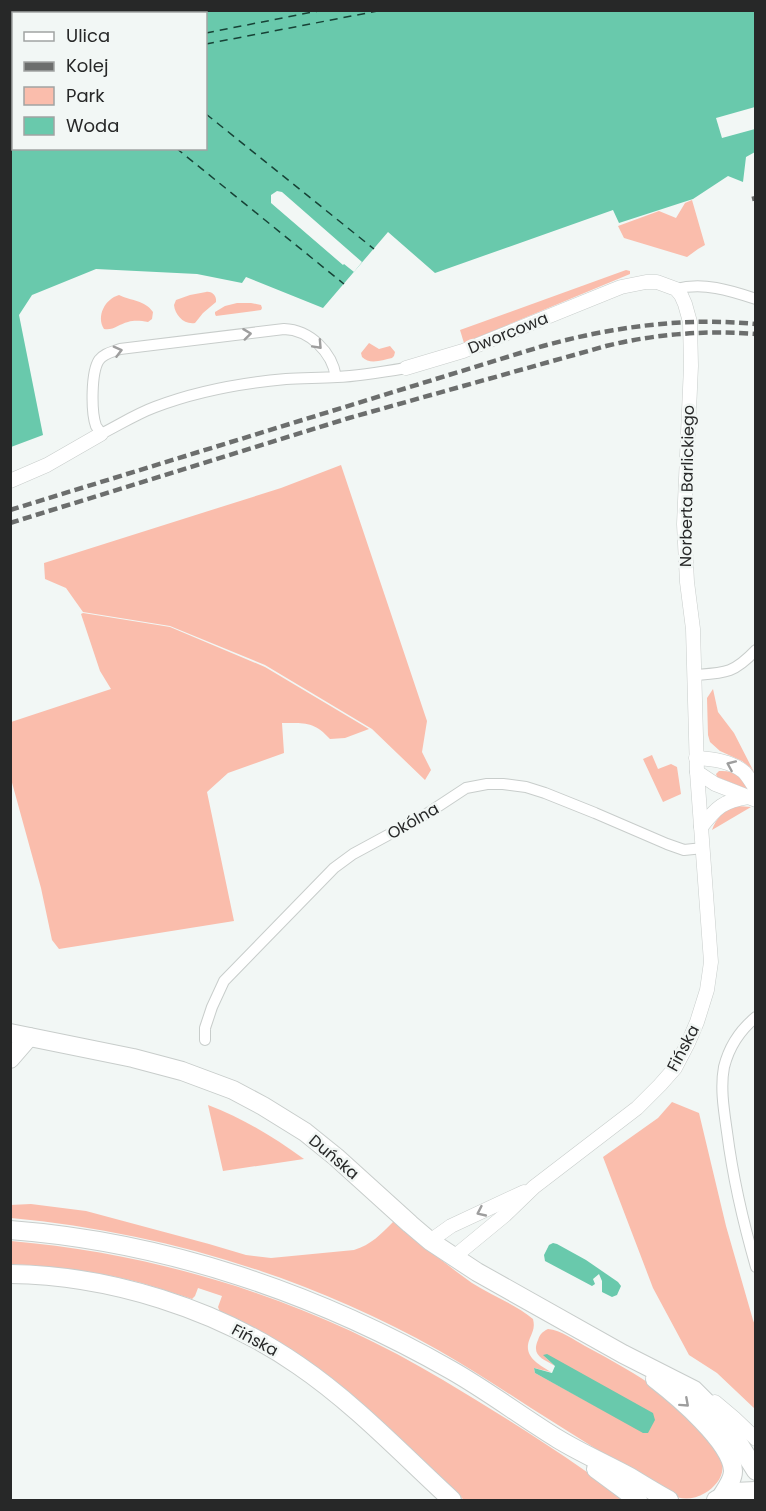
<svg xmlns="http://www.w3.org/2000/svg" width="766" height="1511" viewBox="0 0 766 1511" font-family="Poppins,sans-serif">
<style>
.green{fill:#fabdac}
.water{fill:#69c9ac;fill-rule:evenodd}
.pier{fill:#f2f7f5}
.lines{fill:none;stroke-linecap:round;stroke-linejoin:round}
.ferry{stroke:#174236;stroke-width:1.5;stroke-dasharray:8 6;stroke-linecap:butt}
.minor-casing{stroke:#c8cdcb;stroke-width:12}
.tertiary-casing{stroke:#c8cdcb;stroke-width:15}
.primary-casing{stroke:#c8cdcb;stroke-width:20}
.trunk-casing{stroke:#c8cdcb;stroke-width:20}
.minor{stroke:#fff;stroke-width:10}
.tertiary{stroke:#fff;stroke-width:14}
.primary{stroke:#fff;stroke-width:18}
.trunk{stroke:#fff;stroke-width:18}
.rail{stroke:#6c6e6d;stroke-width:4.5;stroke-dasharray:9 4.5;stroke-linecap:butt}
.oneway{stroke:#9e9e9e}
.labels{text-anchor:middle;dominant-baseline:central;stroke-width:5;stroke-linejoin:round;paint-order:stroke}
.street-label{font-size:16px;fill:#272828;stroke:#f2f7f5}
</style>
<rect width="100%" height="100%" fill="#f2f7f5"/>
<g class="green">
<path d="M692,200l13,45 -7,4 -11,8 -63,-19 -6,-12 41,-15 17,7 9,-15z"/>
<path d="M626,270l4,1v3l-166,69 -4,-13z"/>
<path d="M206,292c6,-1 11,4 10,10l-13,11 -8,10c-11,2 -20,-8 -21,-18l2,-5 14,-5z"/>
<path d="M119,295c12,6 26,5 34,17l-1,7 -4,3c-7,-1 -13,-2 -20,0 -9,2 -15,9 -24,7 -8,-13 1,-30 15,-34z"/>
<path d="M237,303h14l10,2 1,3 -1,2 -45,6 -1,-2v-2l10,-6z"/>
<path d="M369,343l10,6 11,-3 5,6 -1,4 -2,2c-10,2 -22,7 -30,-1l-1,-4z"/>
<path d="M341,465l86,256 -5,31 9,18 -6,10 -53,-51 -107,-64 -95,-39 -87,-14 -17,-24 -21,-9 -1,-16 237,-75z"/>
<path d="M83,613l87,14 95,40 104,62 -24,9 -15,1c-16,-18 -26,-16 -48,-16l2,30 -56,20 -21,19 27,129 -175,28 -7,-9 -11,-52 -30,-109v-57l100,-33 -11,-18 -19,-57z"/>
<path d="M713,689l5,23 16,21 21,41 -4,-6 -9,-7 -22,-10 -10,-9 -2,-7 -1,-37z"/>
<path d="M652,755l6,14 13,-5 6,3 4,27 -18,8 -20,-43z"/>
<path d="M719,771c15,-1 21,5 29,17l-1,1 -30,-12 -1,-3z"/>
<path d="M737,806l14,1 -39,23c4,-12 12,-20 25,-24z"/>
<path d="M672,1102l27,11 27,113 27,94 2,5v84l-38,-36 -28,-18 -36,-67 -50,-131 55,-39z"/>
<path d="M208,1105c35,13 65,32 96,54l-81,12z"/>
<path d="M31,1204l55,7 123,33 37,11 25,3 83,-8c17,-5 27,-16 39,-28l2,-1c25,22 50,43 77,62 20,13 43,21 61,36 2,8 0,12 -3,19 -8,18 8,26 21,34l-17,-4 1,5 110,60 -101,-77 11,10c-12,-7 -24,-10 -17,-26 2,-6 4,-8 10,-11 13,1 26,11 37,17 26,14 52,28 75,45 11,9 20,19 30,29 13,12 29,25 32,43 3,13 -7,24 -17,30 -12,7 -23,7 -35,2 -47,-29 -93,-58 -139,-87 -31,-20 -61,-40 -93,-58 -131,-74 -278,-118 -427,-132l-1,-13z"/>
<path d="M11,1241c151,13 301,60 432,139 47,28 95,58 141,90 14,9 26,21 39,30h-159l-105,-98 -139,-90 -2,-5 4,-11 -24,-8 -3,8 -3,3c-22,-7 -44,-15 -67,-20 -37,-9 -76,-13 -114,-15z"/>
</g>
<g class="water">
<path d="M11,11h744v141l-9,5 -3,25 -15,-6 -35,23 -74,24 -6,-13 -178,63 -47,-41 -65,76 -77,-31 -4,6 -45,-9 -101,-5 -64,26 -13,20 24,120 -32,12zM14,14h192v134h-192z"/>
<path d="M553,1243l4,1 29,16 32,22 3,4 -4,9 -5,2 -10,-5v-11l-3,-7 -6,5 2,5 -3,2 -47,-25 -1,-6 5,-10z"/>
<path d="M547,1354l106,59 2,7 -7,13h-5l-108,-60 -1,-5 18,5 3,-7 -12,-11z"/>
</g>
<g class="pier">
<path d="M755,107v22l-33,9 -6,-20z"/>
<path d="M277,191l5,1 80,70 -8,10 -10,-8 -1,1 -72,-62v-8z"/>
</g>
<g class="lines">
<g class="ferry">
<path d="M77,10l4,4"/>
<path d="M10,15l4,2"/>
<path d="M206,33l117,-23"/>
<path d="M206,44l177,-34"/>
<path d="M10,69h4"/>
<path d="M10,81l4,-1"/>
<path d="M206,114l168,135"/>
<path d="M176,148l168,136"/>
</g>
<defs>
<g id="minor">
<path d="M676,289c27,-7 53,1 80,10"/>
<path d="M336,377c-4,-25 -26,-47 -52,-48l-164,20c-7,3 -16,4 -21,11 -8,12 -8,52 -3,66 2,3 4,5 5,8 18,-9 35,-20 54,-27 42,-16 86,-24 131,-28 17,-1 34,-1 51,-2 23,-1 46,-5 69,-9"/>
<path d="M694,675c31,-2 39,-1 62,-25"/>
<path d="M756,1017c-16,13 -27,30 -32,50 -4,21 0,44 3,65 6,47 16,90 29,135"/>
<path d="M205,1040v-12l7,-21 12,-26 110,-113 19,-14 72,-39 41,-27 21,-4h16l23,3 19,6 50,20 72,31 17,6 19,-2"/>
</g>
<g id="tertiary">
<path d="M406,368l57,-17 158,-64 25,-5h11l19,7 5,6 4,9 5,18 1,44 -7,158 3,58 6,47 4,143 14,190 -4,28 -10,32 -9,21 -13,25 -15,17 -23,23 -103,79 -29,28 -51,42"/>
<path d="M10,481l37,-16 54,-31"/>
<path d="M696,758c17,1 35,3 48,14 5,5 8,12 12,17"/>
<path d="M697,772l18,12 41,16"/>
<path d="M701,827c16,-20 22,-26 47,-30"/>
<path d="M430,1241l21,-15 73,-34"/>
<path d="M715,1402l19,16 22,21"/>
</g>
<g id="primary">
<path d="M10,1230c156,12 306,63 441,140 37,21 71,47 107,69 23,14 48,25 72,38 13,8 26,16 39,23"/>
<path d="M596,1469l42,31"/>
</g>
<g id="trunk">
<path d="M10,1033l123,25 49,13 51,19 30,16 42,26 31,25 74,67 20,17 47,31 146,82 71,36 19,19 16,19 27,43"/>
<path d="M10,1059l19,-22"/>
<path d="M10,1274c99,1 207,35 288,91 56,38 104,89 154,135"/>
<path d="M655,1379c22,17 77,63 78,92 0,9 -7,18 -12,26"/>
<path d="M716,1500l18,-8 22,-1"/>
</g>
</defs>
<use href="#minor" class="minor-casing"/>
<use href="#tertiary" class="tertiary-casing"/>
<use href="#primary" class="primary-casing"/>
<use href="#trunk" class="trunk-casing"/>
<use href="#minor" class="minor"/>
<use href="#tertiary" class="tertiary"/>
<use href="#primary" class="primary"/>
<use href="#trunk" class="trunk"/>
<g class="rail">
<path d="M752,199l4,-1"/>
<path d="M10,510l533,-164c69,-19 140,-29 213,-22"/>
<path d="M10,523l339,-105 257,-72c49,-12 99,-16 150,-12"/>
</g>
</g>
<defs><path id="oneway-chevron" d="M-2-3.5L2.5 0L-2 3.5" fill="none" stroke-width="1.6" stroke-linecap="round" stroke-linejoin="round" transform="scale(1.5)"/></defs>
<g class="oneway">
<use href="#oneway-chevron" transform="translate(247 334) rotate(-7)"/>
<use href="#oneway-chevron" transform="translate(318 345) rotate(47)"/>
<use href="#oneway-chevron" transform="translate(118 351) rotate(-15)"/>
<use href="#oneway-chevron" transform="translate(731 765) rotate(-156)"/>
<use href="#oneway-chevron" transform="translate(481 1212) rotate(155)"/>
<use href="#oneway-chevron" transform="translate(685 1403) rotate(42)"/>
</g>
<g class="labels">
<g class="street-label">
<text transform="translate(508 333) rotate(-22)">Dworcowa</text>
<text transform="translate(687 486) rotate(-89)">Norberta Barlickiego</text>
<text transform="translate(413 821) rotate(-30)">Okólna</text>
<text transform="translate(683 1048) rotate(-62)">Fińska</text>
<text transform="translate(334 1157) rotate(40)">Duńska</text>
<text transform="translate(255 1340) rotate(28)">Fińska</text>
</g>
</g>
<rect width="766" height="1511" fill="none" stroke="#272828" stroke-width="24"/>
<rect x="12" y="12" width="195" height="138" fill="#f2f7f5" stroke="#a1a4a3" stroke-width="1.5"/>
<rect x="24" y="32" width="30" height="9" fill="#ffffff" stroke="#a1a4a3" stroke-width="1.5"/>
<text x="66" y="42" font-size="18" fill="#272828">Ulica</text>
<rect x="24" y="62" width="30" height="9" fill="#6c6e6d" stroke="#a1a4a3" stroke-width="1.5"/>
<text x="66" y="72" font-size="18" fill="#272828">Kolej</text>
<rect x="24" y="87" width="30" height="18" fill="#fabdac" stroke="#a1a4a3" stroke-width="1.5"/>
<text x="66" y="102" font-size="18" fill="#272828">Park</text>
<rect x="24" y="117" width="30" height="18" fill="#69c9ac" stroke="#a1a4a3" stroke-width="1.5"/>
<text x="66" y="132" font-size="18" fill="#272828">Woda</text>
</svg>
